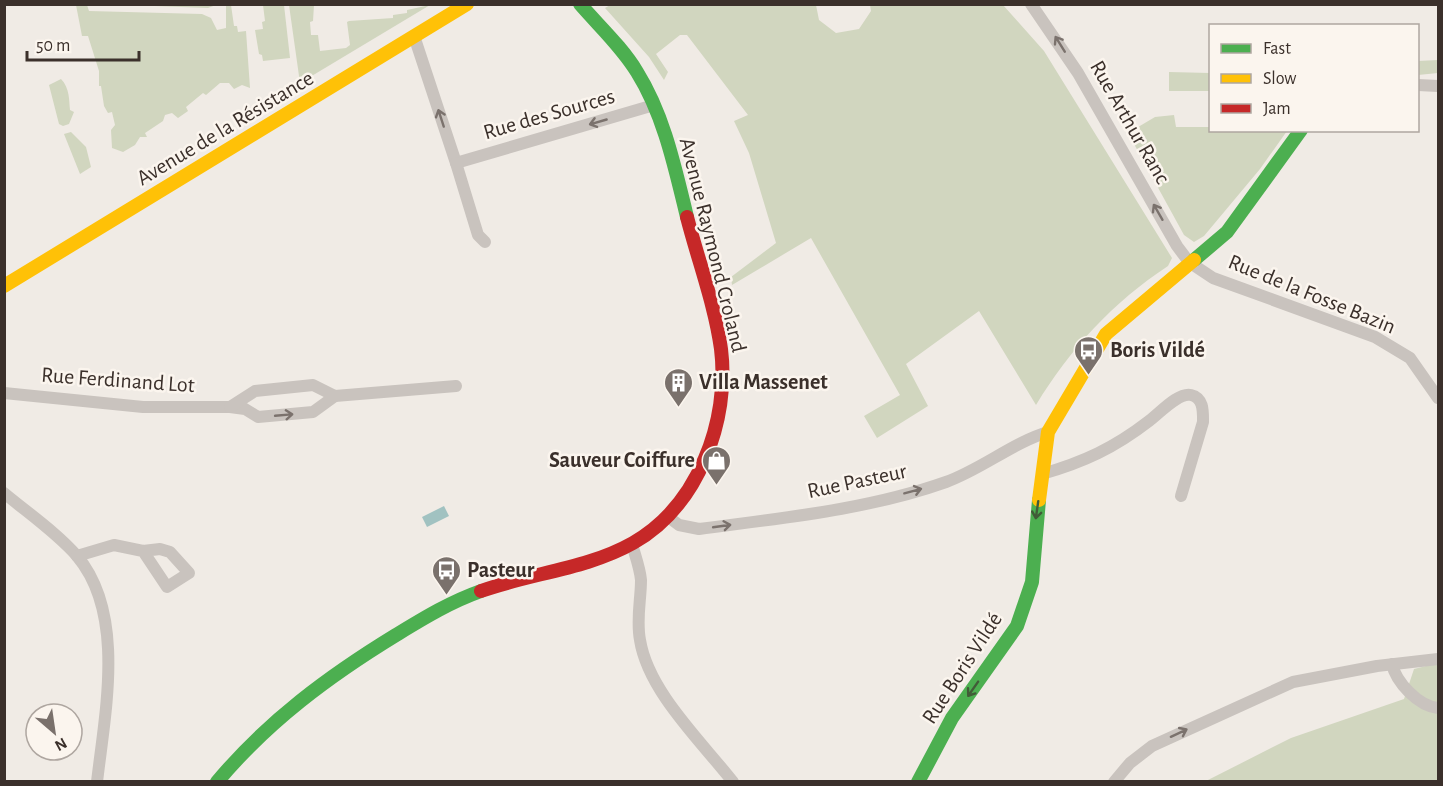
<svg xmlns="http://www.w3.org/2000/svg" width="1443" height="786" viewBox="0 0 1443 786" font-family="'Alegreya Sans',sans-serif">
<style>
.green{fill:#d1d6bf}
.water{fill:#a1c2c1}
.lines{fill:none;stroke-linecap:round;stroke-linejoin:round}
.street{stroke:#c9c3be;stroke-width:12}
.fast{stroke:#4caf50;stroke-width:14}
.slow{stroke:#ffc107;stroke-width:14}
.jam{stroke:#c62828;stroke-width:14}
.oneway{stroke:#7b726d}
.oneway2{stroke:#415c38}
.labels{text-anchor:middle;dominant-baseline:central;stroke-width:5;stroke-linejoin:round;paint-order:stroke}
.street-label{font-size:22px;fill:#3b302b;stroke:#fbf5ee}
.poi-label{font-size:22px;font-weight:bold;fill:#3b302b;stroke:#fbf5ee;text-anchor:start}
</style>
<rect width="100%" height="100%" fill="#f0ebe5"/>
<g class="green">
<path d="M612,4l204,1 3,15 17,13 23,-4 12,-18 -1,-6h133l41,46 128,207 -4,8c-55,36 -98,83 -132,139l-57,-94 -73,53 22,42 -51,32 -13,-22 36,-21 -89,-157 -79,47 -1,-8 45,-34 -27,-90 -15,-32 14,-6 -61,-80h-7l-24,19 12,18 -4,8 -15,-23 -44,-49z"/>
<path d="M76,5h11l2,6 113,3 9,4 6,12 9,-2v-23h5l3,21h3l1,6 8,-1 4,57 -8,-3 -8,4 -5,-6h-9l-14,12 -3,-2 -17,14 2,4 -10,7 -6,-5 -7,2 -2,6 -18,12 2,4h-7l-5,8 -12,7 -11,-4 -1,-18 4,-5 -3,-13 -4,1 -4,-7 -3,-20h-2v-15l-11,-35h-6z"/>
<path d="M128,5h88l-8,3z"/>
<path d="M263,5h21l6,53 -27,3 -1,-6 -3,-1 -4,-24 8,-1 -1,-7 3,-1z"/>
<path d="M289,5h25l-1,16 -3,1 1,13h7l2,16 26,-3 4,-3 -3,-23 2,-1 44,-3v-3l14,-2v-3l23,-5 -130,78z"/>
<path d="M1438,60v13l-20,2v-14z"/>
<path d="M1169,72l41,1v18h-41z"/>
<path d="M61,79c9,9 8,22 9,31l4,2 -5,12 -6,2 -4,-2 -10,-39z"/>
<path d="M1174,115l2,12h34v3l77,1 -27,38 -56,67 -10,6 -10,-7 -56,-102 27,-16z"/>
<path d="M71,132l15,15 5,20 -11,7 -16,-40z"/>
<path d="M1438,663v118l-234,1 87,-44 113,-39 10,-30z"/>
</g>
<path class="water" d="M444,506l5,10 -22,11 -5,-10z"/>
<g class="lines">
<g class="street">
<path d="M1031,4l47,69 99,173 12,16 24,16 162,59 35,21 28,40"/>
<path d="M415,39l41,124 198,-58"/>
<path d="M1418,85l20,1"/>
<path d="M456,163l22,72 7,7"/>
<path d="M4,393l139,14h87l15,2 13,8 55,-5 22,-16"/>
<path d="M230,407l25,-16 58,-6 22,11 121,-10"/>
<path d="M1042,474c42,-12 72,-26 107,-53 10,-7 29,-29 42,-26 13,3 12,17 12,27l-22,74"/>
<path d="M4,493c24,20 53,40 73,63 49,58 28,156 20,226"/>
<path d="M667,516l12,9 20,4c82,-11 168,-19 247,-47 36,-13 66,-39 102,-50"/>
<path d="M632,544c3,11 8,24 9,36 0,20 -5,39 -1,60 8,51 61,101 93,142"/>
<path d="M77,556l37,-11 29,6 17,-2 10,3 19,21 -22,14 -24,-36"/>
<path d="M1392,664c4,18 26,42 46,44"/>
<path d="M1114,782l16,-19 22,-17 141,-64 84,-16 61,-7"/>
</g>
<g class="fast">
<path d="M580,4c19,22 42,43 57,68 27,43 38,96 50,145"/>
<path d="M1194,260l33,-28 74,-102"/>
<path d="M217,782c51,-61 112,-106 179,-147 28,-17 54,-33 85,-44"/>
<path d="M918,782l34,-64 65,-92 15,-44 7,-82"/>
</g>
<g class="slow">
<path d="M4,286l463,-282"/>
<path d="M1039,500l9,-68 58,-98 88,-74"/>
</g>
<path class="jam" d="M481,591c50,-18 106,-22 152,-48 65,-37 97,-122 88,-194 -6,-44 -23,-89 -34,-132"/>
</g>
<defs><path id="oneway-shaft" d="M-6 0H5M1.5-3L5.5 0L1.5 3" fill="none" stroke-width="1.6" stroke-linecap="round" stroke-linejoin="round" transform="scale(1.5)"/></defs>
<g class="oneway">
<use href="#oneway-shaft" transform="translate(1060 44) rotate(-122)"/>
<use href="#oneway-shaft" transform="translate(441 118) rotate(-108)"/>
<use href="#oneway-shaft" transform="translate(598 122) rotate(164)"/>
<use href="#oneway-shaft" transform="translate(1158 212) rotate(-120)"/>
<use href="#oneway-shaft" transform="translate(284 415) rotate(-5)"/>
<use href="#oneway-shaft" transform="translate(913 491) rotate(-15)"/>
<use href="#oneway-shaft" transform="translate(722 526) rotate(-8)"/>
<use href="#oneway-shaft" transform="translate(1179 733) rotate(-25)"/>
</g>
<g class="oneway2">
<use href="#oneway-shaft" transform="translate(1037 510) rotate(98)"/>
<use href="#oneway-shaft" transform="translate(973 689) rotate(125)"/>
</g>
<defs>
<symbol id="bus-pin" viewBox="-11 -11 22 30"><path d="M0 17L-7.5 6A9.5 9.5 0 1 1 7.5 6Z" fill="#7a716c" stroke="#fbf5ee"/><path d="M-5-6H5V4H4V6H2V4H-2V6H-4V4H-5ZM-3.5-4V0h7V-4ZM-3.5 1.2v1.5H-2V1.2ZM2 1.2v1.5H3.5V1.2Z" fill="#fff"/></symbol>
<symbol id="building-pin" viewBox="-11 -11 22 30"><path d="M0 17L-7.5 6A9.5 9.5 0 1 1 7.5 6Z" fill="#7a716c" stroke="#fbf5ee"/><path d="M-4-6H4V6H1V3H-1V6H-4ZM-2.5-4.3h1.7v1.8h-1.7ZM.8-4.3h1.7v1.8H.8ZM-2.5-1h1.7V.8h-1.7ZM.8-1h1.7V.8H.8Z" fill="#fff"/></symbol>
<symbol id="shop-pin" viewBox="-11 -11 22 30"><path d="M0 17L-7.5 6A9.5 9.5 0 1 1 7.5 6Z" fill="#7a716c" stroke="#fbf5ee"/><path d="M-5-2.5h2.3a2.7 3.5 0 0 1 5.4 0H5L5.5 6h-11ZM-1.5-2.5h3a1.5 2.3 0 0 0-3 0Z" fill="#fff"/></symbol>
</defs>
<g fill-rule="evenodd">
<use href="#bus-pin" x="1072" y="334" width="33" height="45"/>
<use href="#building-pin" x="662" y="366" width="33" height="45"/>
<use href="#shop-pin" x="700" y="444" width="33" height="45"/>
<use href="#bus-pin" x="430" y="554" width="33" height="45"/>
</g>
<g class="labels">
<g class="street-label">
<text transform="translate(549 114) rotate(-16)">Rue des Sources</text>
<text transform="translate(1130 122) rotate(60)">Rue Arthur Ranc</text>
<text transform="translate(225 128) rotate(-31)">Avenue de la Résistance</text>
<text transform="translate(713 245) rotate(76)">Avenue Raymond Croland</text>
<text transform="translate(1312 294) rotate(22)">Rue de la Fosse Bazin</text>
<text transform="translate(118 380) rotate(4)">Rue Ferdinand Lot</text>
<text transform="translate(857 481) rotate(-12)">Rue Pasteur</text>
<text transform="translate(962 668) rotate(-57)">Rue Boris Vildé</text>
</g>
<g class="poi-label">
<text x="1110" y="350">Boris Vildé</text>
<text x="699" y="382">Villa Massenet</text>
<text x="695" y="460" text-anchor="end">Sauveur Coiffure</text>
<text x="467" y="570">Pasteur</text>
</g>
</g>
<rect width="1443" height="786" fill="none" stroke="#3b302b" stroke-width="12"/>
<rect x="1209" y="24" width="210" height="108" fill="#fbf5ee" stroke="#aea6a0" stroke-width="1.5"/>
<rect x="1221" y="44" width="30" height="9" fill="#4caf50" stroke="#aea6a0" stroke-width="1.5"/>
<text x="1263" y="54" font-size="18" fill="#3b302b">Fast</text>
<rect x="1221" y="74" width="30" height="9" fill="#ffc107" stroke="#aea6a0" stroke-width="1.5"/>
<text x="1263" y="84" font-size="18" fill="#3b302b">Slow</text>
<rect x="1221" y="104" width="30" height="9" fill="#c62828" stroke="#aea6a0" stroke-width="1.5"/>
<text x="1263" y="114" font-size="18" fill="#3b302b">Jam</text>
<g transform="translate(54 732) rotate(151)"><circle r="28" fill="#fbf5ee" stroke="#aea6a0" stroke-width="1.5"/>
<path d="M0-4.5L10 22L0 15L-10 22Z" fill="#7a716c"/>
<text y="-9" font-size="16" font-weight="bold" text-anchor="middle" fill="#3b302b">N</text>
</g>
<path d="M27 51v9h112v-9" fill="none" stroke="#3b302b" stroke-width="3"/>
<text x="36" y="51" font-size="18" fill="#3b302b" stroke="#fbf5ee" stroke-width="4.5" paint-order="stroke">50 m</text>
</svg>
